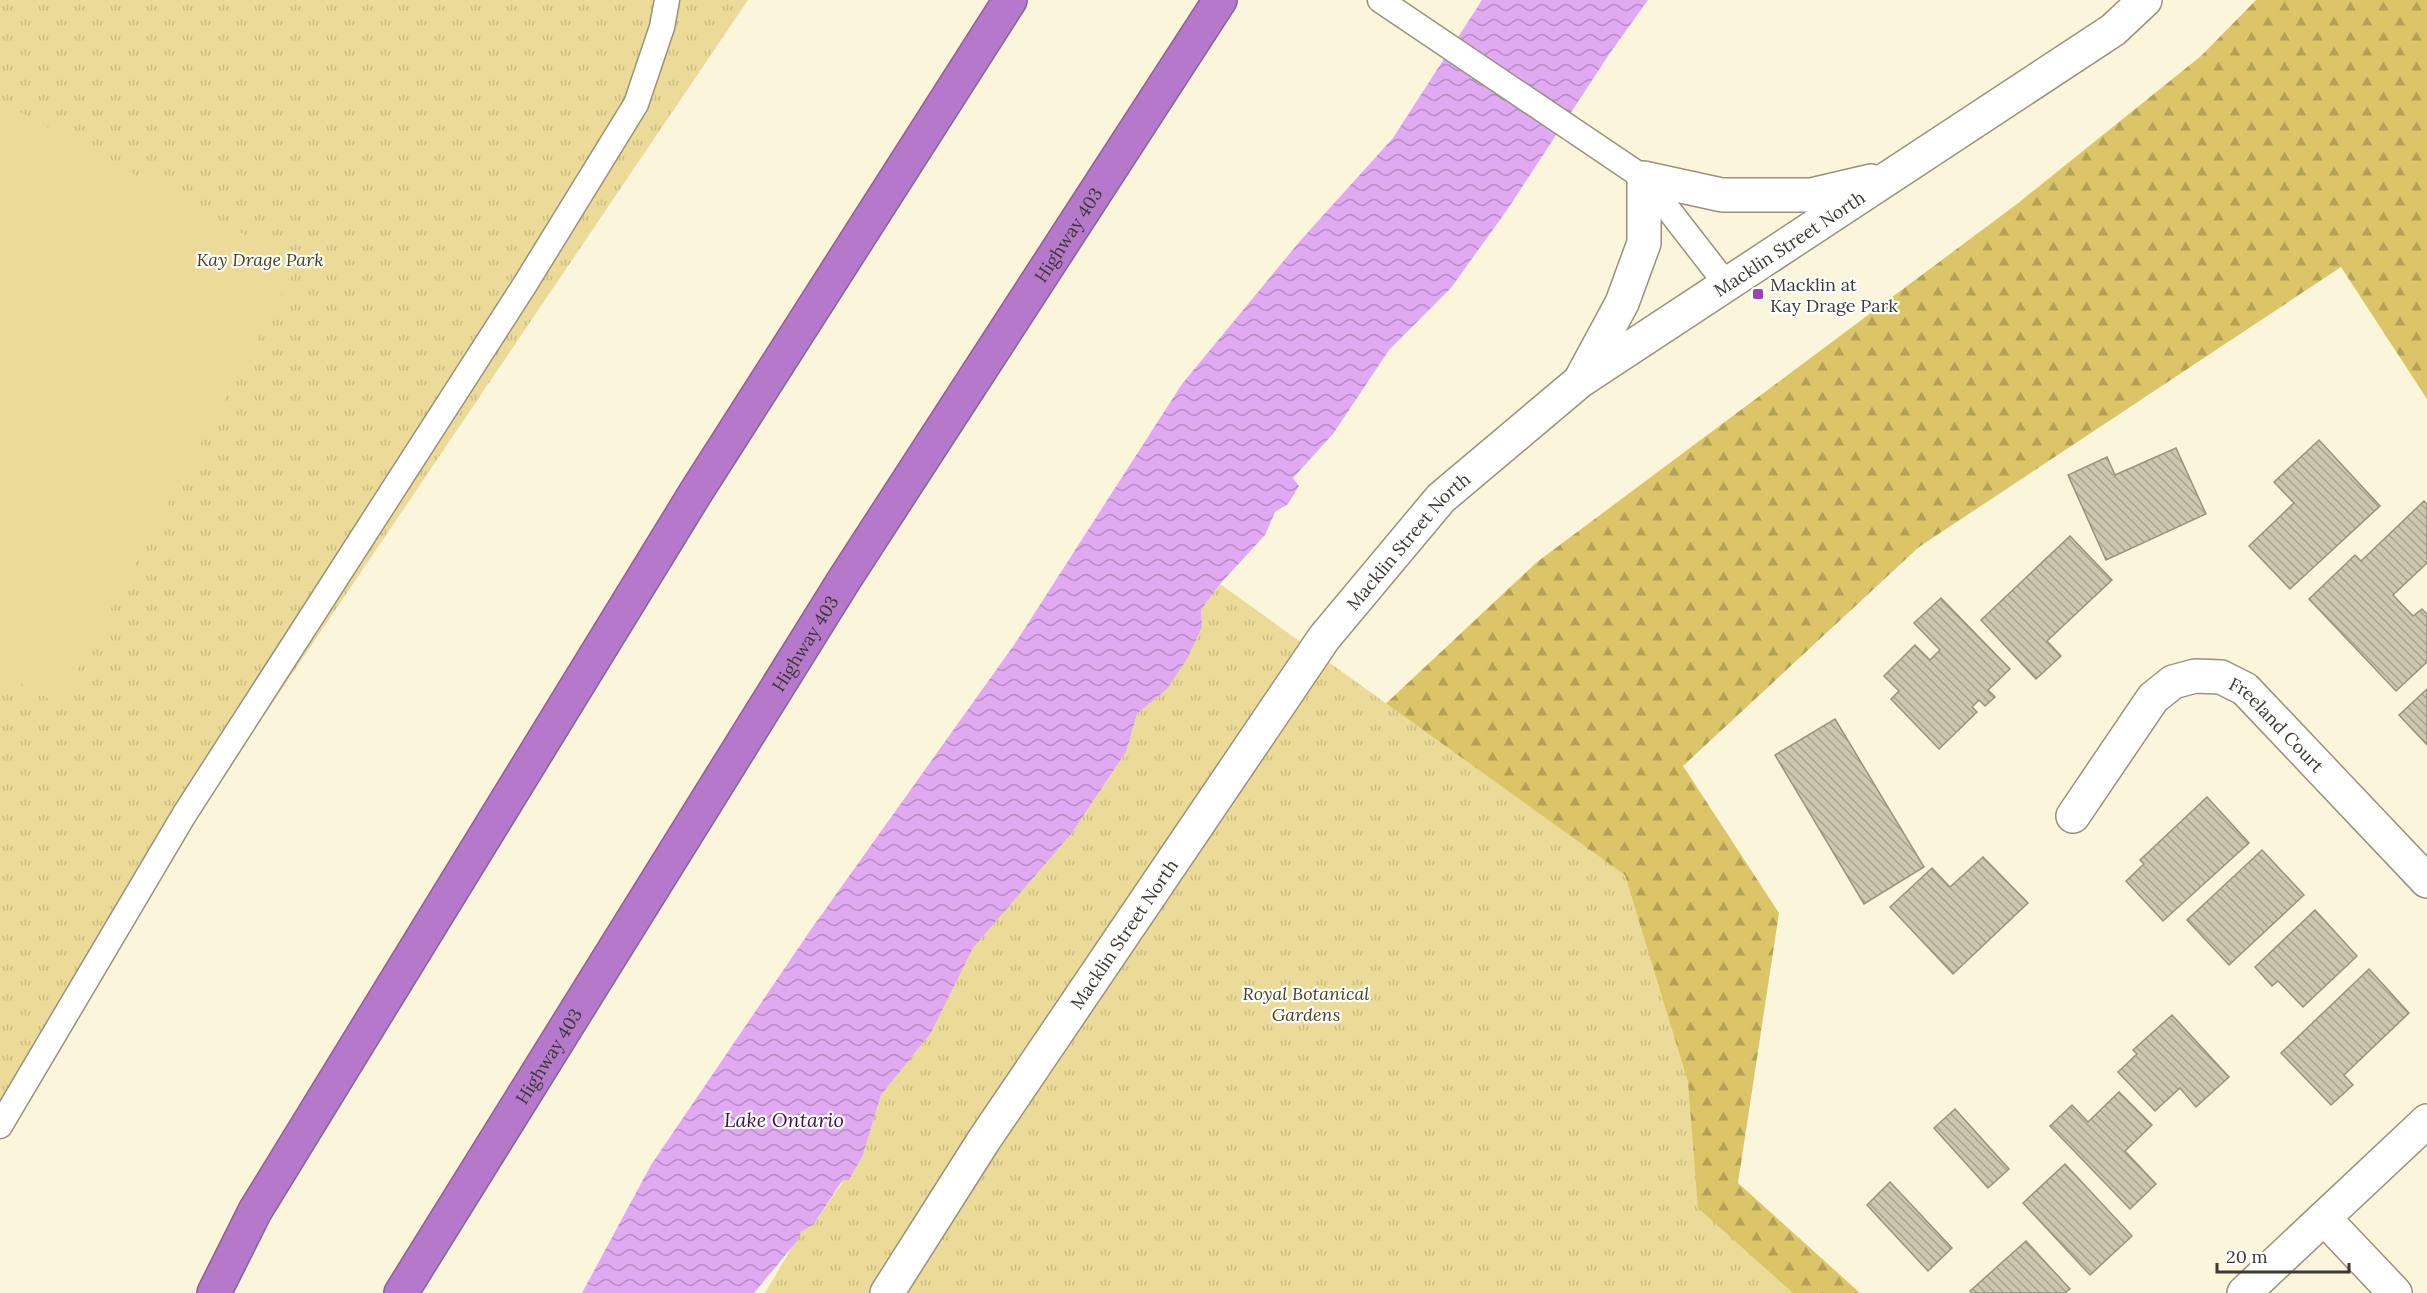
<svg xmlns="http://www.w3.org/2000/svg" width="2427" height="1293" viewBox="0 0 2427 1293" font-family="Lora,serif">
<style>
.forest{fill:url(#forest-firs)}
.park{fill:url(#park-tufts)}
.garden{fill:#ecdb98}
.water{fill:url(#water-waves)}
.building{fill:url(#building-back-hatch);stroke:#98937c;stroke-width:1.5}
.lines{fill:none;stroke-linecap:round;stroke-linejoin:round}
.service-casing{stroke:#98927c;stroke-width:27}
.minor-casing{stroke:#98927c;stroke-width:36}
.tertiary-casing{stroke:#98927c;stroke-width:36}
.motorway-casing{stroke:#8b6294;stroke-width:36}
.service{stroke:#fff;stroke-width:24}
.minor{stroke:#fff;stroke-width:33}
.tertiary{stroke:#fff;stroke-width:33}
.motorway{stroke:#b678ca;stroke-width:33}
.poi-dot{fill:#9a45b3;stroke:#fff;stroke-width:2}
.labels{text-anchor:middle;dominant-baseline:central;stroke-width:4.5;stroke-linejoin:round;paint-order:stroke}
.street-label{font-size:18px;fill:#3b3930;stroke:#fff}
.park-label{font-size:18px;font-style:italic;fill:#4b411a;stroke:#fff}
.poi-label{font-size:18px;fill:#3b3930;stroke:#fff;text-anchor:start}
.water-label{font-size:20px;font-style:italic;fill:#421050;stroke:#fff}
</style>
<defs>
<pattern id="forest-firs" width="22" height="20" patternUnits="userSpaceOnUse" patternTransform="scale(1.5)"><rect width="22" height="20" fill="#dbc568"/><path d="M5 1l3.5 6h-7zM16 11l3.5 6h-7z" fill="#b3a156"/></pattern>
<pattern id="park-tufts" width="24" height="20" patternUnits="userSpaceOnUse" patternTransform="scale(1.5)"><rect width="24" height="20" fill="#ecdb98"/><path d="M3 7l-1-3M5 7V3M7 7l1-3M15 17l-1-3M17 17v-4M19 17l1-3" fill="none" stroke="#cbbd83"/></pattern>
<pattern id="water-waves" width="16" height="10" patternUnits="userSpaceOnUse" patternTransform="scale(1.5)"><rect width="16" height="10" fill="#e0a9f2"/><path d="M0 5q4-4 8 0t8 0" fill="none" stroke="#b78bc4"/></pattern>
<pattern id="building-back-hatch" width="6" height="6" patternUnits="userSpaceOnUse" patternTransform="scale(1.5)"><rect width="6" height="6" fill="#cdc7af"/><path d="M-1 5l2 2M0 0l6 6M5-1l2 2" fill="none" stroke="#a8a38f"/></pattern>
</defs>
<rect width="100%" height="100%" fill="#fbf5dc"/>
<path class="forest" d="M2256,0h171v399l-86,-132 -422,280 -236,219 96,147 -41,270 122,110h-689l127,-507 239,-224 480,-358 184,-148z"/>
<g class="park">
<path d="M0,0h748l-709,1048 -39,79z"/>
<path d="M1220,584l405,291 63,207 10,126 95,85h-1028l36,-61 13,-8 30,-44h5l14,-25 18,-60 50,-62 42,-85 99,-115 31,-46 23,-35 11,-38 30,-25 35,-62 -1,-17z"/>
</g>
<path class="garden" d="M0,101l298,163 -239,440 -59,-32z"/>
<path class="water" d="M1482,0h166l-38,53 -103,157 -56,78 -62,62 -56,84 -40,44 6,8 -11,18 -13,8 -10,23 -45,49 -19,26 1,17 -15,32 -20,30 -30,25 -11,38 -54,81 -99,115 -42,85 -50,62 -18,60 -14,25h-5l-4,4 -26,40 -13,8 -3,8 -44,53h-172l69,-128 161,-237 202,-283 168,-261 118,-143 93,-103z"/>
<g class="building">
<path d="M2319,440l61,66 -90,83 -41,-43 45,-43 -20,-21z"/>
<path d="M2176,448l30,66 -100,46 -38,-85 39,-18 8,18z"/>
<path d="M2424,501l3,3v59l-34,32 20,21 9,-7 5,5v48l-31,29 -87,-92 46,-44 6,6z"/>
<path d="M2070,536l42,44 -65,61 14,15 -25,23 -55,-59z"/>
<path d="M1941,598l69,71 -22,21 7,7 -10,9 -6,-6 -7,7 5,5 -38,37 -48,-50 8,-8 -15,-15 31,-31 15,15 10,-10 -26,-27z"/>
<path d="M2427,689v56l-28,-30z"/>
<path d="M1835,719l89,148 -60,37 -89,-149z"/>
<path d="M2207,797l42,46 -86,78 -37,-40 18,-17 -4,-4z"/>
<path d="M2262,850l42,45 -75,70 -42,-45z"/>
<path d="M1983,857l45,46 -75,71 -63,-67 42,-39 18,19z"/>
<path d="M2315,910l42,46 -54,51 -25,-26 -6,5 -17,-19z"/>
<path d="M2369,969l40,44 -65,62 9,10 -22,20 -50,-52z"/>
<path d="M2172,1015l57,62 -33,30 -16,-19 -25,23 -37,-39 19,-18 -4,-4z"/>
<path d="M2119,1092l33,33 -27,26 31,33 -26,25 -80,-83 22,-21 16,17z"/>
<path d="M1955,1109l54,60 -21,19 -54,-60z"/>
<path d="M2065,1164l67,72 -42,39 -67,-72z"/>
<path d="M1890,1182l62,66 -24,23 -61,-66z"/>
<path d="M2026,1241l44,48 -5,4h-93l-2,-2z"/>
</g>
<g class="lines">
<defs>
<g id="service">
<path d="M1380,0l264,178 83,107"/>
<path d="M0,1126l184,-311 340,-529 112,-182 26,-77 5,-27"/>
</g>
<g id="minor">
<path id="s1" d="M2073,816l80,-118 20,-16 22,-6 26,1 24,12 182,192"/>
<path d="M2324,1218l71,75"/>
<path d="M2244,1293l183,-172"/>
</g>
<g id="tertiary">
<path d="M1582,377l40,-74 22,-60v-65l78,17h89l60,-14"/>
<path id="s2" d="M887,1293l97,-153 340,-502 117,-140 139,-117 533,-351 32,-30"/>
</g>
<g id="motorway">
<path d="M214,1293l41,-82 441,-719 314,-492"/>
<path id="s3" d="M401,1293l443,-713 376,-580"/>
</g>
</defs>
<use href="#service" class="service-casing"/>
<use href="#minor" class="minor-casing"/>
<use href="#tertiary" class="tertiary-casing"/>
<use href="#motorway" class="motorway-casing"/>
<use href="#service" class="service"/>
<use href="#minor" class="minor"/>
<use href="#tertiary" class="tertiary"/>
<use href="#motorway" class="motorway"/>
</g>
<rect class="poi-dot" x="1752" y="288" width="12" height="12" rx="3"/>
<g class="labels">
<g class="street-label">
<text stroke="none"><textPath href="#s3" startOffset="1251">Highway 403</textPath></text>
<text stroke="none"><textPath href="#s2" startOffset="1402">Macklin Street North</textPath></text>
<text stroke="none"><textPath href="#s2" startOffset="916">Macklin Street North</textPath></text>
<text stroke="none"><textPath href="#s3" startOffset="765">Highway 403</textPath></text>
<text stroke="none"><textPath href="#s1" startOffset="291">Freeland Court</textPath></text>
<text stroke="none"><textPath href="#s2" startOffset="430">Macklin Street North</textPath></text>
<text stroke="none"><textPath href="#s3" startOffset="279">Highway 403</textPath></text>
</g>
<g class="park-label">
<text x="260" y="259">Kay Drage Park</text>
<text x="1306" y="993">Royal Botanical<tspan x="1306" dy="21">Gardens</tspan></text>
</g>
<g class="poi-label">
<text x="1770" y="284">Macklin at<tspan x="1770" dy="21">Kay Drage Park</tspan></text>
</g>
<g class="water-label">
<text x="784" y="1119">Lake Ontario</text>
</g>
</g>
<path d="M2217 1263v9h132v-9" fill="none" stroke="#3b3930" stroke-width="3"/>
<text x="2226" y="1263" font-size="18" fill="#3b3930" stroke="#ffffff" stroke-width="4.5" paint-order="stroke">20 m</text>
</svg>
